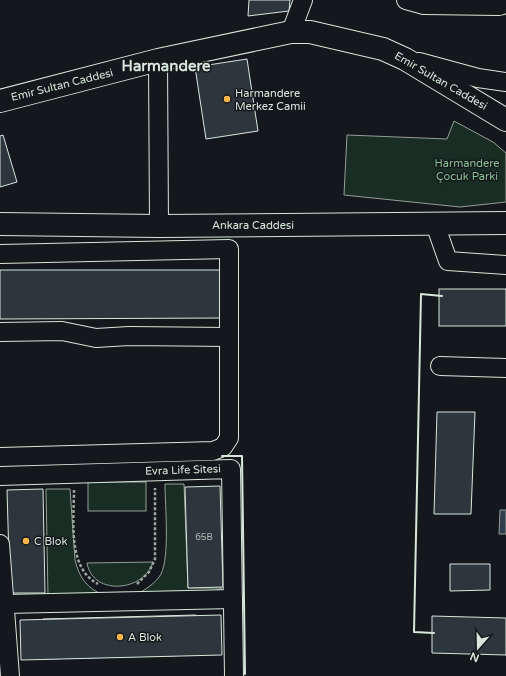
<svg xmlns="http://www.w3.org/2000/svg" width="506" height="676" viewBox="0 0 506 676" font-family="'Varela Round',sans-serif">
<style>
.green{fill:#1a2d24;stroke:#939e99}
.water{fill:#2f3f4d;stroke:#939e99}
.building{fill:#2c363c;stroke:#d8e6dc}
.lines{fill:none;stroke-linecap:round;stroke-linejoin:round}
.minor-casing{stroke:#d8e6dc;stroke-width:20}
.major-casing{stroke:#d8e6dc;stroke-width:24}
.path{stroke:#9da8a2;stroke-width:2.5;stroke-dasharray:3 2;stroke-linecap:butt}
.minor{stroke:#14181c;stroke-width:18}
.major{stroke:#14181c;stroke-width:22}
.wall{stroke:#d8e6dc;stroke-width:2}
.poi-dot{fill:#ffb74d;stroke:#14181c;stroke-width:1.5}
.labels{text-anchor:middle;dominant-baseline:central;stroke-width:3;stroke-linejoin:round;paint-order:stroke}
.number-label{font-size:9px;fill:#adbab4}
.street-label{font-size:11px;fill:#d8e6dc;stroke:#14181c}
.poi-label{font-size:11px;fill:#d8e6dc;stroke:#14181c;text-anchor:start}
.park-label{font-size:11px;fill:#8ac095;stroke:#14181c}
.district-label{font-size:15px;font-weight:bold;fill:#d8e6dc;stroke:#14181c}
</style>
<rect width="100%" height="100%" fill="#14181c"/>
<g class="green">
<path d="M454,121l39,21 13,11v49l-46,5 -116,-12 3,-60 100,4z"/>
<rect x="88" y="482" width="58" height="29"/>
<path d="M165,484h19l4,104h34l-12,5 -72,1c9,-6 18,-11 23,-20 9,-18 4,-69 4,-90z"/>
<path d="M46,489h24l5,71c4,17 12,29 29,35l-56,2z"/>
<path d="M153,562c-8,29 -60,35 -66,1z"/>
</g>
<path class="water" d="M500,510h6v24h-7z"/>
<g class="building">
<path d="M249,0h41l-1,11 -41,5z"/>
<path d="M247,59l11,72 -52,8 -11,-72z"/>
<path d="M3,135l14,47 -17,5v-51z"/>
<path d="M0,270h225v48l-225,1z"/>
<rect x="439" y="289" width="67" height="37"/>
<path d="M437,412h38l-4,102h-37z"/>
<path d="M220,486l3,101 -35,1 -3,-101z"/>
<path d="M43,489l2,104h-35l-3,-103z"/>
<path d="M450,564h40v26l-40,1z"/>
<path d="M196,615l2,40 -154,4 -1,-40z"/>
<path d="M221,615l1,40 -201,5 -1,-40z"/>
<path d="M432,616l74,2v37l-74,-2z"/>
</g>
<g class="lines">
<defs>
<g id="minor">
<path d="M406,0l18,5 75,1 7,-2"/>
<path d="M291,32l12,-32"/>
<path d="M158,60l1,166"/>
<path d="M419,62l59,16 28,4"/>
<path d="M435,224l13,37 58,4"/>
<path d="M0,254l229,-5v189l-6,9 -10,4 -213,6"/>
<path d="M0,332l62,-1 34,7 33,-2 100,1"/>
<path d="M440,366l66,2"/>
<path d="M0,476l231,-7 3,207"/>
<path d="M0,544l10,132"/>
<path d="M5,604l228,-5"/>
</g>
<g id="major">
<path d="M0,101l158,-41 133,-28h19l73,17 22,10 101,61"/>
<path d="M0,224l159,2 347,-3"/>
</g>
</defs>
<use href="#minor" class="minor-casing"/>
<use href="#major" class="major-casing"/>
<g class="path">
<path d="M74,490c0,30 -7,78 24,94"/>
<path d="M137,584l12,-12 6,-13v-71"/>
</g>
<use href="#minor" class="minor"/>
<use href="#major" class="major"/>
<g class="wall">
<path d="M222,456h20l3,218"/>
<path d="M434,633l-20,-1 7,-338 21,2"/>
</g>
</g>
<g class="poi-dot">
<circle cx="227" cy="99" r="4"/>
<circle cx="26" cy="541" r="4"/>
<circle cx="120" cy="637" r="4"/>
</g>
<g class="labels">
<g class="number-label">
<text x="204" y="537">65B</text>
</g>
<g class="street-label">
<text transform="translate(441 81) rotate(30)">Emir Sultan Caddesi</text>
<text transform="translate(62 85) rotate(-14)">Emir Sultan Caddesi</text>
<text x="253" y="225">Ankara Caddesi</text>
<text transform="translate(183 470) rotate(-2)">Evra Life Sitesi</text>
</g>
<g class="poi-label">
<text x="235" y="93">Harmandere<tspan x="235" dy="13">Merkez Camii</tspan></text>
<text x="34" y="541">C Blok</text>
<text x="128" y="637">A Blok</text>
</g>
<g class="park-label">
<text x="467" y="163">Harmandere<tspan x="467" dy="13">Çocuk Parki</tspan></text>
</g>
<g class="district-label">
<text x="166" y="66">Harmandere</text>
</g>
</g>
<g transform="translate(478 648) rotate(200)" stroke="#14181c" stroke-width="3" paint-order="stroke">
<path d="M0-3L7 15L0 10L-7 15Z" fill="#d8e6dc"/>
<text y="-6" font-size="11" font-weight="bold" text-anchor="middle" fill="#d8e6dc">N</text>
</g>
</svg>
